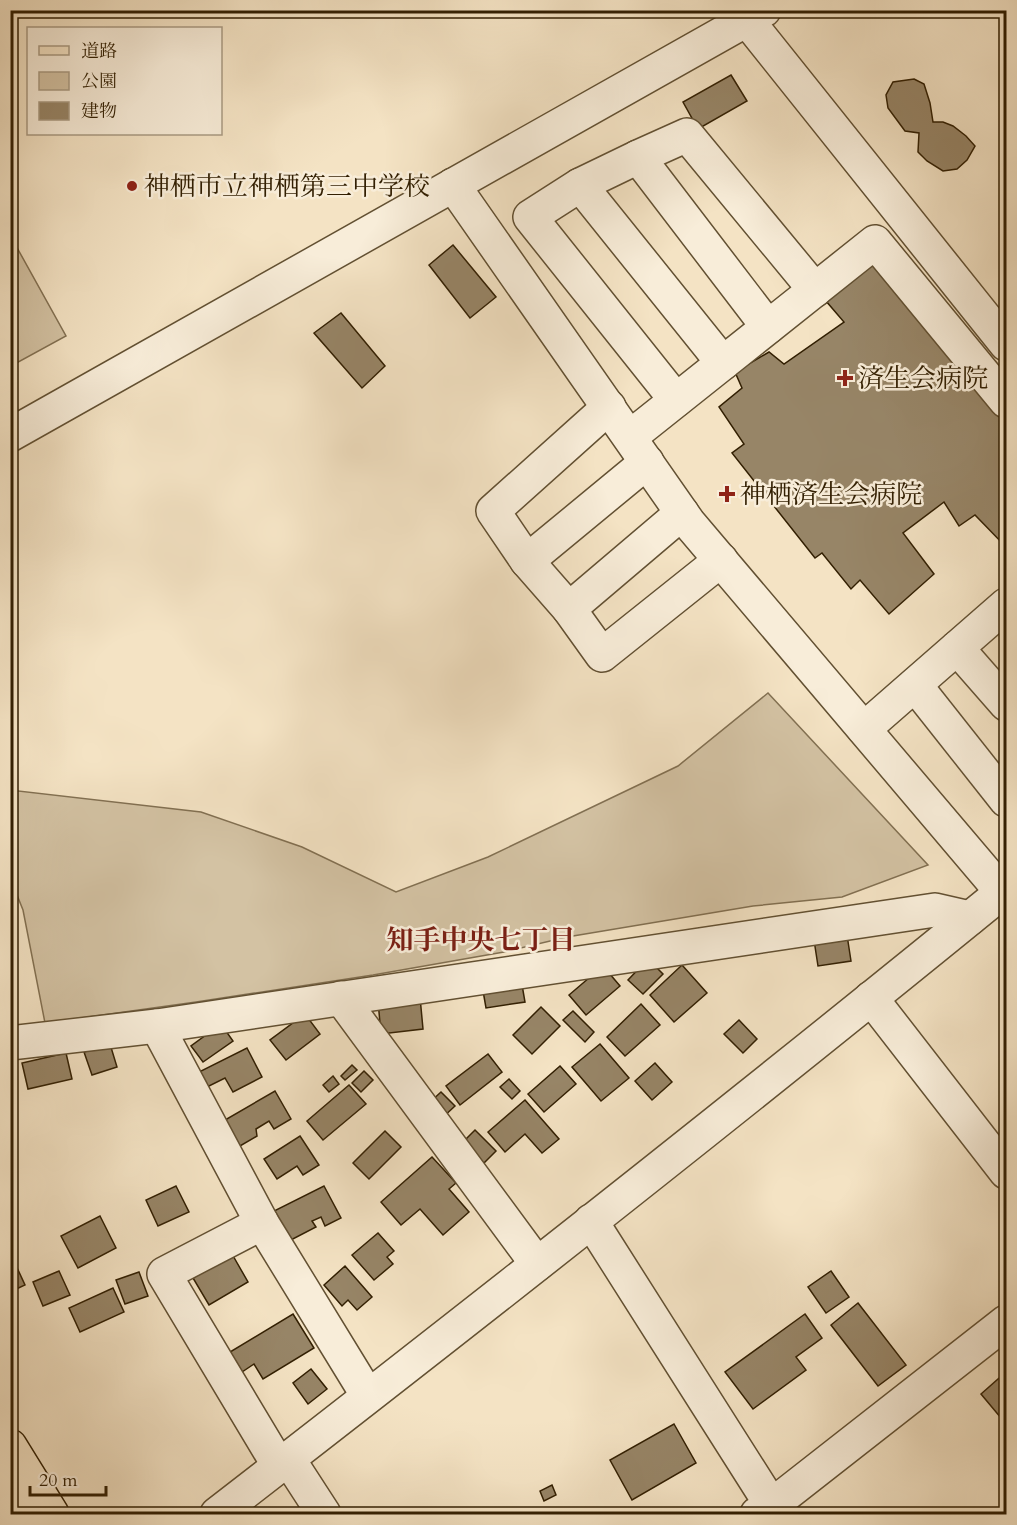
<svg xmlns="http://www.w3.org/2000/svg" width="1017" height="1525" viewBox="0 0 1017 1525" font-family="Cardo,'Noto Serif JP',serif">
<style>
.green{fill:#d3c2a3;stroke:#827052;stroke-width:1.5}
.building{fill:#978567;stroke:#321f02;stroke-width:1.5}
.lines{fill:none;stroke-linecap:round;stroke-linejoin:round}
.minor-casing{stroke:#625032;stroke-width:36}
.major-casing{stroke:#321f02;stroke-width:36}
.minor{stroke:#f8edd9;stroke-width:33}
.major{stroke:#f4e3c4;stroke-width:33}
.poi-dot{fill:#8f2418;stroke:#f8edd9;stroke-width:2}
.labels{text-anchor:middle;dominant-baseline:central;stroke-width:5;stroke-linejoin:round;paint-order:stroke}
.poi-label{font-size:26px;fill:#321f02;stroke:#f8edd9;text-anchor:start}
.neighbourhood-label{font-size:27px;font-weight:bold;fill:#7a1f14;stroke:#f8edd9}
</style>
<rect width="100%" height="100%" fill="#f4e3c4"/>
<filter id="stains"><feTurbulence type="fractalNoise" baseFrequency=".00333" numOctaves="4"/><feColorMatrix values="0 0 0 0 .2 0 0 0 0 .09 0 0 0 0 .02 0 0 0 .5 -.17"/></filter>
<radialGradient id="worn" r=".72"><stop offset=".6" stop-color="#630" stop-opacity="0"/><stop offset="1" stop-color="#630" stop-opacity=".3"/></radialGradient>
<g class="green">
<path d="M10,235l56,101 -55,30h-1z"/>
<path d="M768,693l160,172 -86,32 -89,9 -186,31 -63,15 -131,23 -177,27 -151,21 -22,-113 -12,-30 -1,-90 191,22 101,35 94,45 92,-35 190,-91z"/>
</g>
<g class="building">
<path d="M731,75l16,26 -49,28 -15,-27z"/>
<path d="M914,79l10,5 6,19 3,19h10l10,4 13,10 9,10 -8,14 -10,9 -14,2 -16,-10 -9,-9 1,-19 -14,-2 -17,-23 -2,-13 7,-13z"/>
<path d="M453,245l43,52 -26,21 -41,-53z"/>
<path d="M878,261l128,162v124l-31,-32 -16,11 -15,-24 -41,31 31,41 -45,40 -29,-34 -9,9 -29,-36 -7,5 -83,-105 12,-9 -25,-37 23,-19 -7,-16 34,-20 15,12 60,-42 -18,-21z"/>
<path d="M341,313l44,53 -23,22 -48,-55z"/>
<path d="M847,935l4,26 -33,5 -4,-26z"/>
<path d="M648,959l15,15 -20,20 -15,-14z"/>
<path d="M682,965l25,28 -33,29 -24,-27z"/>
<path d="M603,966l17,20 -34,29 -17,-20z"/>
<path d="M521,979l4,23 -39,6 -4,-23z"/>
<path d="M420,997l3,32 -42,5 -3,-33z"/>
<path d="M641,1004l19,21 -35,31 -18,-19z"/>
<path d="M541,1007l19,19 -28,28 -19,-19z"/>
<path d="M573,1011l21,21 -9,10 -22,-22z"/>
<path d="M305,1014l15,20 -34,26 -16,-20z"/>
<path d="M739,1020l18,19 -14,14 -19,-19z"/>
<path d="M221,1024l12,17 -30,21 -12,-16z"/>
<path d="M110,1044l7,23 -25,8 -8,-23z"/>
<path d="M600,1044l29,34 -28,23 -29,-34z"/>
<path d="M247,1048l15,29 -29,15 -8,-14 -20,10 -8,-15z"/>
<path d="M66,1053l6,26 -44,10 -6,-26z"/>
<path d="M488,1054l14,18 -42,33 -14,-19z"/>
<path d="M655,1063l17,19 -20,18 -17,-19z"/>
<path d="M352,1065l5,5 -12,10 -4,-4z"/>
<path d="M560,1066l16,18 -32,28 -16,-18z"/>
<path d="M364,1071l9,9 -12,12 -9,-9z"/>
<path d="M333,1076l6,8 -10,8 -6,-7z"/>
<path d="M509,1079l11,12 -8,8 -12,-12z"/>
<path d="M349,1085l17,19 -43,36 -16,-19z"/>
<path d="M275,1091l16,28 -17,10 -5,-8 -13,8 1,7 -17,10 -15,-26z"/>
<path d="M441,1092l14,14 -14,13 -13,-15z"/>
<path d="M525,1100l34,39 -17,14 -17,-19 -20,18 -17,-20z"/>
<path d="M475,1130l21,21 -16,16 -21,-21z"/>
<path d="M385,1131l16,16 -32,32 -16,-16z"/>
<path d="M300,1136l19,29 -16,10 -6,-9 -20,13 -13,-20z"/>
<path d="M432,1157l24,26 -7,6 20,23 -26,23 -23,-26 -19,16 -20,-23z"/>
<path d="M176,1186l13,26 -31,14 -12,-26z"/>
<path d="M324,1186l17,32 -16,8 -4,-9 -9,4 4,6 -27,14 -15,-30z"/>
<path d="M100,1216l16,32 -38,20 -17,-32z"/>
<path d="M378,1233l16,18 -7,6 6,7 -19,16 -22,-25z"/>
<path d="M232,1254l16,28 -39,23 -16,-27z"/>
<path d="M13,1259l12,26 -15,7v-31z"/>
<path d="M345,1266l27,31 -15,13 -9,-10 -6,6 -18,-21z"/>
<path d="M59,1271l11,24 -27,11 -10,-24z"/>
<path d="M831,1271l18,26 -23,16 -18,-26z"/>
<path d="M139,1272l9,24 -23,8 -9,-24z"/>
<path d="M113,1288l11,24 -44,20 -11,-24z"/>
<path d="M858,1303l48,62 -28,21 -47,-61z"/>
<path d="M293,1314l21,34 -51,31 -9,-15 -12,8 -12,-20z"/>
<path d="M805,1314l17,24 -26,19 10,13 -53,39 -28,-37z"/>
<path d="M311,1369l16,20 -19,15 -15,-21z"/>
<path d="M1006,1372v52l-25,-30z"/>
<path d="M674,1424l22,39 -64,37 -22,-40z"/>
<path d="M552,1485l4,10 -12,6 -4,-10z"/>
</g>
<g class="lines">
<defs>
<g id="minor">
<path d="M739,10l267,334"/>
<path d="M638,157l49,-22 128,155"/>
<path d="M453,185l236,338 313,369"/>
<path d="M580,185l58,-28 130,170"/>
<path d="M676,400l-146,-183 50,-32 143,178"/>
<path d="M609,407l-116,104 34,50 120,-99"/>
<path d="M10,435l754,-425"/>
<path d="M630,437l245,-195 131,159"/>
<path d="M527,561l42,48 113,-96"/>
<path d="M569,609l33,46 119,-95"/>
<path d="M957,648l49,56"/>
<path d="M915,685l91,115"/>
<path d="M864,729l142,-124"/>
<path d="M341,998l196,266"/>
<path d="M871,998l135,174"/>
<path d="M157,1026l105,197 106,173"/>
<path d="M10,1043l147,-17 778,-116 35,8"/>
<path d="M591,1221l186,293"/>
<path d="M262,1223l-98,51 115,192"/>
<path d="M289,1460l35,54"/>
<path d="M217,1514c265,-205 529,-413 789,-625"/>
<path d="M757,1514l14,-8 235,-184"/>
</g>
<g id="major">
<path d="M10,1446l42,68"/>
<path d="M10,1499l10,15"/>
</g>
</defs>
<use href="#minor" class="minor-casing"/>
<use href="#major" class="major-casing"/>
<use href="#minor" class="minor"/>
<use href="#major" class="major"/>
</g>
<g class="poi-dot">
<circle cx="132" cy="186" r="6"/>
<path d="M842 369h6v6h6v6h-6v6h-6v-6h-6v-6h6z"/>
<path d="M724 485h6v6h6v6h-6v6h-6v-6h-6v-6h6z"/>
</g>
<g class="labels">
<g class="poi-label">
<text x="144" y="186">神栖市立神栖第三中学校</text>
<text x="858" y="378">済生会病院</text>
<text x="740" y="494">神栖済生会病院</text>
</g>
<g class="neighbourhood-label">
<text x="481" y="940">知手中央七丁目</text>
</g>
</g>
<rect width="1017" height="1525" fill="none" stroke="#f4e3c4" stroke-width="36"/>
<rect x="12" y="12" width="993" height="1501" fill="none" stroke="#321f02" stroke-width="3"/>
<rect x="18" y="18" width="981" height="1489" fill="none" stroke="#321f02" stroke-width="1.5"/>
<rect x="27" y="27" width="195" height="108" fill="#f8edd9" stroke="#a99b83" stroke-width="1.5"/>
<rect x="39" y="46" width="30" height="9" fill="#f4e3c4" stroke="#a99b83" stroke-width="1.5"/>
<text x="81" y="57" font-size="18" fill="#321f02">道路</text>
<rect x="39" y="72" width="30" height="18" fill="#d3c2a3" stroke="#a99b83" stroke-width="1.5"/>
<text x="81" y="87" font-size="18" fill="#321f02">公園</text>
<rect x="39" y="102" width="30" height="18" fill="#978567" stroke="#a99b83" stroke-width="1.5"/>
<text x="81" y="117" font-size="18" fill="#321f02">建物</text>
<path d="M30 1486v9h76v-9" fill="none" stroke="#321f02" stroke-width="3"/>
<text x="39" y="1486" font-size="18" fill="#321f02" stroke="#f8edd9" stroke-width="4.5" paint-order="stroke">20 m</text>
<rect width="100%" height="100%" filter="url(#stains)"/>
<rect width="100%" height="100%" fill="url(#worn)"/>
</svg>
